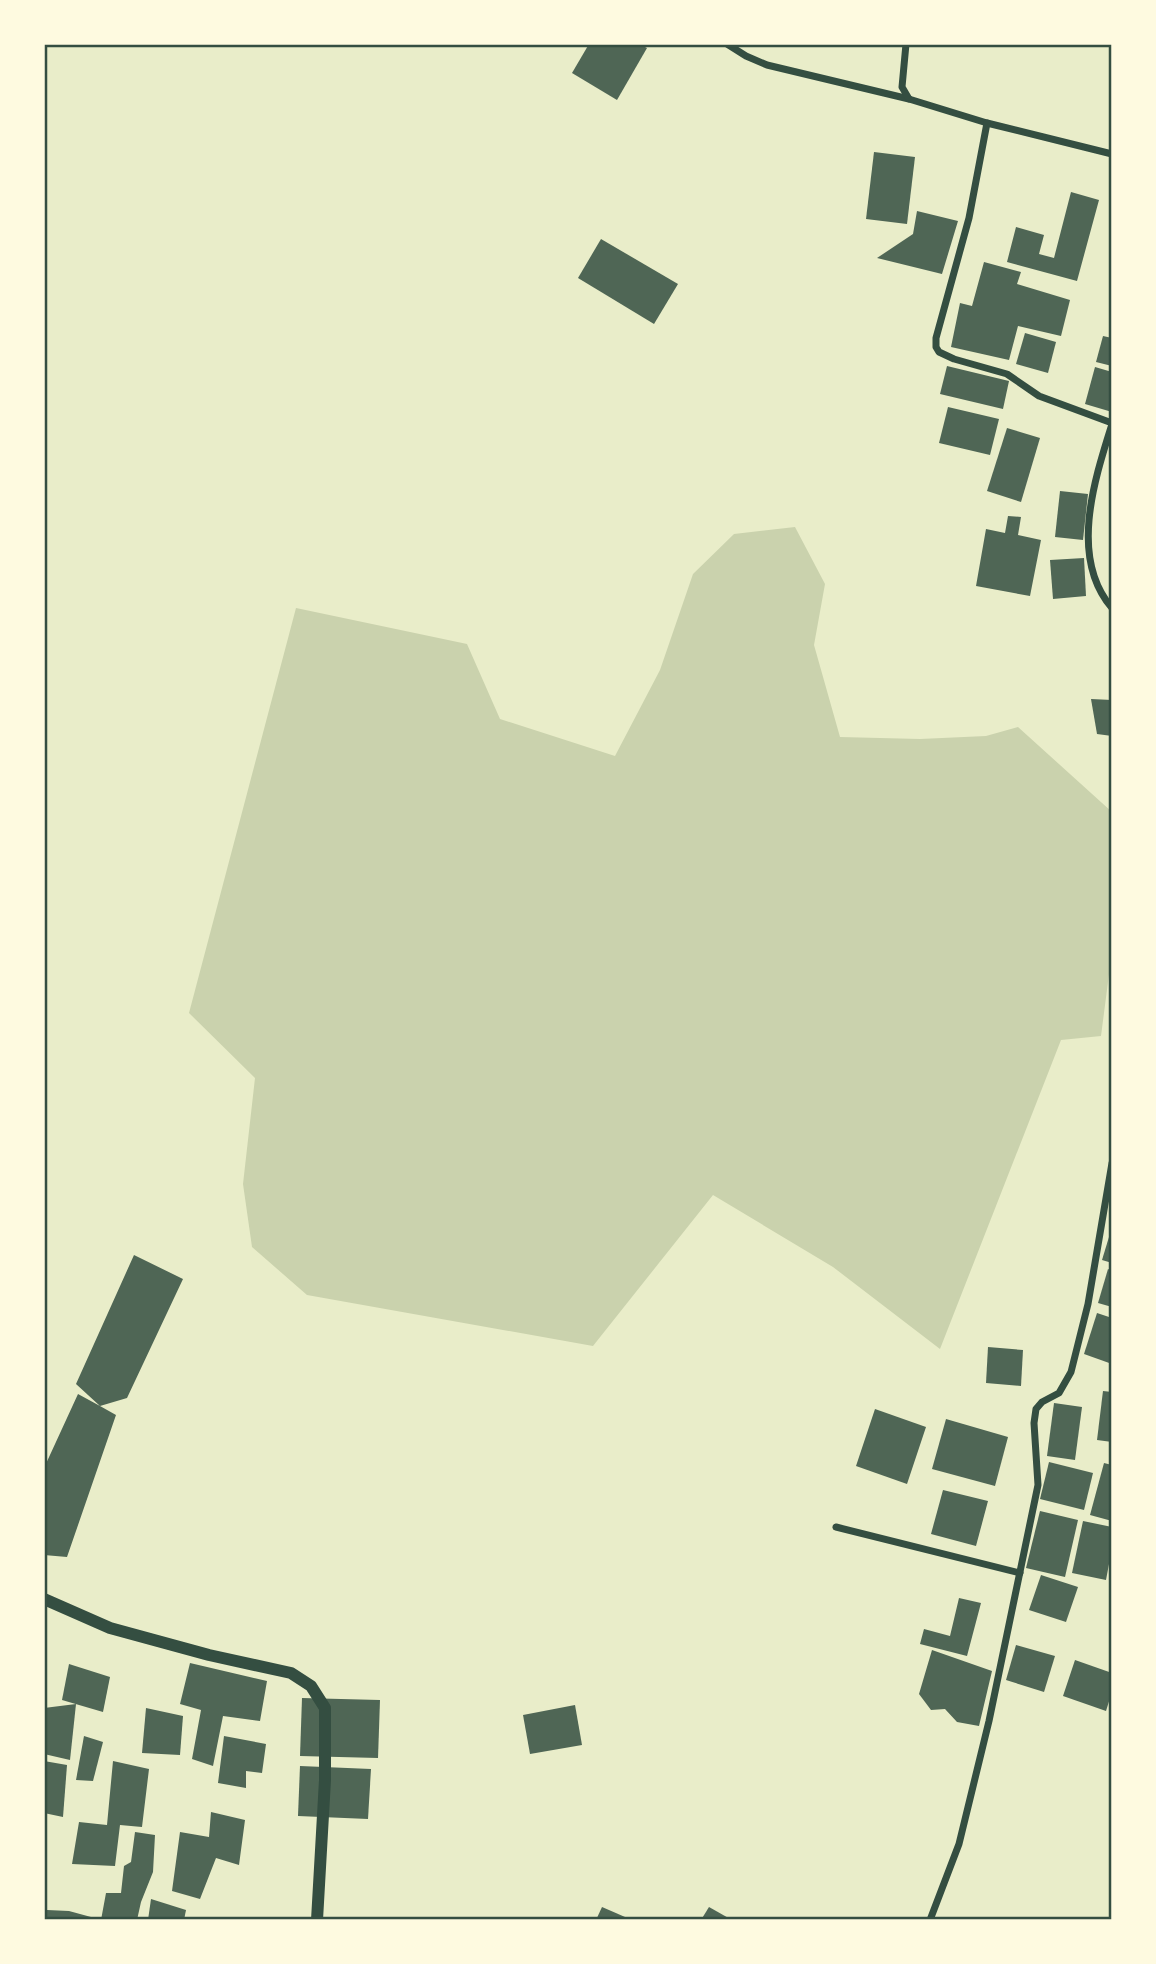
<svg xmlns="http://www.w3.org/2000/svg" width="1156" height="1964" viewBox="0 0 1156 1964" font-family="'Varela Round',sans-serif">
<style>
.green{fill:#cad2ad}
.building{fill:#4f6655}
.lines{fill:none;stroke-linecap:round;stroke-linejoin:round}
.minor{stroke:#344e41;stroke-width:7}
.tertiary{stroke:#344e41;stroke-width:12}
.neatline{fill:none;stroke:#344e41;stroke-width:2.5}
</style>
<rect width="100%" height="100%" fill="#e9edc9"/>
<path class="green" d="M795,527l30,57 -11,61 26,92 80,2 66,-3 32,-9 94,85v139l-11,85 -40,4 -121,309 -107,-82 -120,-72 -120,151 -286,-51 -55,-48 -9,-63 12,-106 -66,-65 107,-405 171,36 33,75 115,37 45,-86 33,-96 41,-40z"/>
<g class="building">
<path d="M589,44h50l8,4 -30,52 -45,-27z"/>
<path d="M874,152l41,5 -8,67 -41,-5z"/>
<path d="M1071,192l28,8 -22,81 -70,-19 9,-35 28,8 -5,19 15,4z"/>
<path d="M917,211l41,10 -16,53 -65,-16 36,-24z"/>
<path d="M601,239l77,45 -24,40 -76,-46z"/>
<path d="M984,262l37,10 -4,12 53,16 -9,36 -43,-10 -9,34 -58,-13 9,-44 12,3z"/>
<path d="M1025,333l31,9 -8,31 -32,-9z"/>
<path d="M1103,336l9,2v28l-16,-4z"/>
<path d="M947,366l62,15 -6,28 -63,-15z"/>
<path d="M1095,367l17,5v40l-27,-8z"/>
<path d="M948,407l51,12 -9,36 -51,-12z"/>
<path d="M1007,428l33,10 -19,64 -34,-11z"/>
<path d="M1060,491l28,3 -5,46 -28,-3z"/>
<path d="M1008,516l13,1 -3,18 23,5 -11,56 -54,-10 10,-57 19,4z"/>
<path d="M1084,558l2,38 -33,3 -3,-39z"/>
<path d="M1091,699l21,1v36l-15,-2z"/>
<path d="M1112,1227v36l-10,-3z"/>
<path d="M134,1255l49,24 -56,119 -27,8 16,9 -49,142 -23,-2v-87l34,-74 22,12 -24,-22z"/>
<path d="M1108,1269l4,2v36l-14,-4z"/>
<path d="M1097,1313l15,5v46l-28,-10z"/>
<path d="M988,1347l35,3 -2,36 -35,-3z"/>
<path d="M1103,1391l9,1v50l-15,-2z"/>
<path d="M1054,1403l28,4 -7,53 -28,-4z"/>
<path d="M875,1409l51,18 -19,57 -51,-18z"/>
<path d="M946,1419l62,18 -13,49 -63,-17z"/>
<path d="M1049,1462l44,11 -9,37 -44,-11z"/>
<path d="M1104,1463l8,2v56l-22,-6z"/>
<path d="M943,1490l45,11 -12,45 -45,-12z"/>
<path d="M1040,1511l38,9 -13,57 -39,-9z"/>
<path d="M1083,1521l29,6v21l-6,32 -34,-7z"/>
<path d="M1041,1575l37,12 -12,35 -37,-12z"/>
<path d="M959,1598l22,5 -14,53 -47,-12 4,-15 26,7z"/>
<path d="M1016,1645l39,11 -11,36 -38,-12z"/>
<path d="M932,1650l60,21 -13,55 -22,-4 -12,-13 -14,1 -12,-16z"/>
<path d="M1075,1660l37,13v19l-6,19 -43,-15z"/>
<path d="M190,1663l77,18 -7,40 -37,-5 -10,50 -21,-7 9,-49 -21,-6z"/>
<path d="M69,1664l41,13 -7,35 -41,-12z"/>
<path d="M302,1698l78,2 -2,58 -78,-2z"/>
<path d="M76,1704l-6,56 -26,-6v-46z"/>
<path d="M575,1705l7,40 -52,9 -7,-39z"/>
<path d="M146,1708l37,8 -3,39 -38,-2z"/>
<path d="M84,1736l19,6 -10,39 -17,-1z"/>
<path d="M224,1736l42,8 -4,29 -16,-2v17l-28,-5z"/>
<path d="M44,1761l23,4 -4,52 -19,-4z"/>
<path d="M113,1761l36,8 -7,58 -22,-2 -5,41 -43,-2 7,-42 28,3z"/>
<path d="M300,1766l71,3 -3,50 -70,-3z"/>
<path d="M211,1812l34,8 -6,45 -23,-7 -16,41 -28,-8 8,-59 29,5z"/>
<path d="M135,1832l20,3 -2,37 -12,30 -4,18h-36l5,-27h15l3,-27 7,-4z"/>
<path d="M151,1899l35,11 -2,10h-36z"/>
<path d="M602,1907l30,13h-36z"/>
<path d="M709,1907l23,13h-31z"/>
<path d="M47,1910l22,1 22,6 -1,3h-43z"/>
</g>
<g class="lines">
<g class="minor">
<path d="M727,44l19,12 21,9 142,34"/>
<path d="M906,44l-4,43 7,12 78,24 125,31"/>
<path d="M987,123l-18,95 -33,120v9l3,5 15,7 53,15 32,22 73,27"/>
<path d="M1112,424c-18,57 -43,134 0,184"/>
<path d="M836,1527l184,46"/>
<path d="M930,1920l29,-76 30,-123 49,-236 -4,-62 2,-14 6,-7 17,-9 12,-21 17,-68 24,-141"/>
</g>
<path class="tertiary" d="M44,1599l66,29 99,27 82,18 20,13 14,22v72l-8,140"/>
</g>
<rect width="1156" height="1964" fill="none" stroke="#fefae0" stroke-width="91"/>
<rect x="46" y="46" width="1064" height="1872" class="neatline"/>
</svg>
